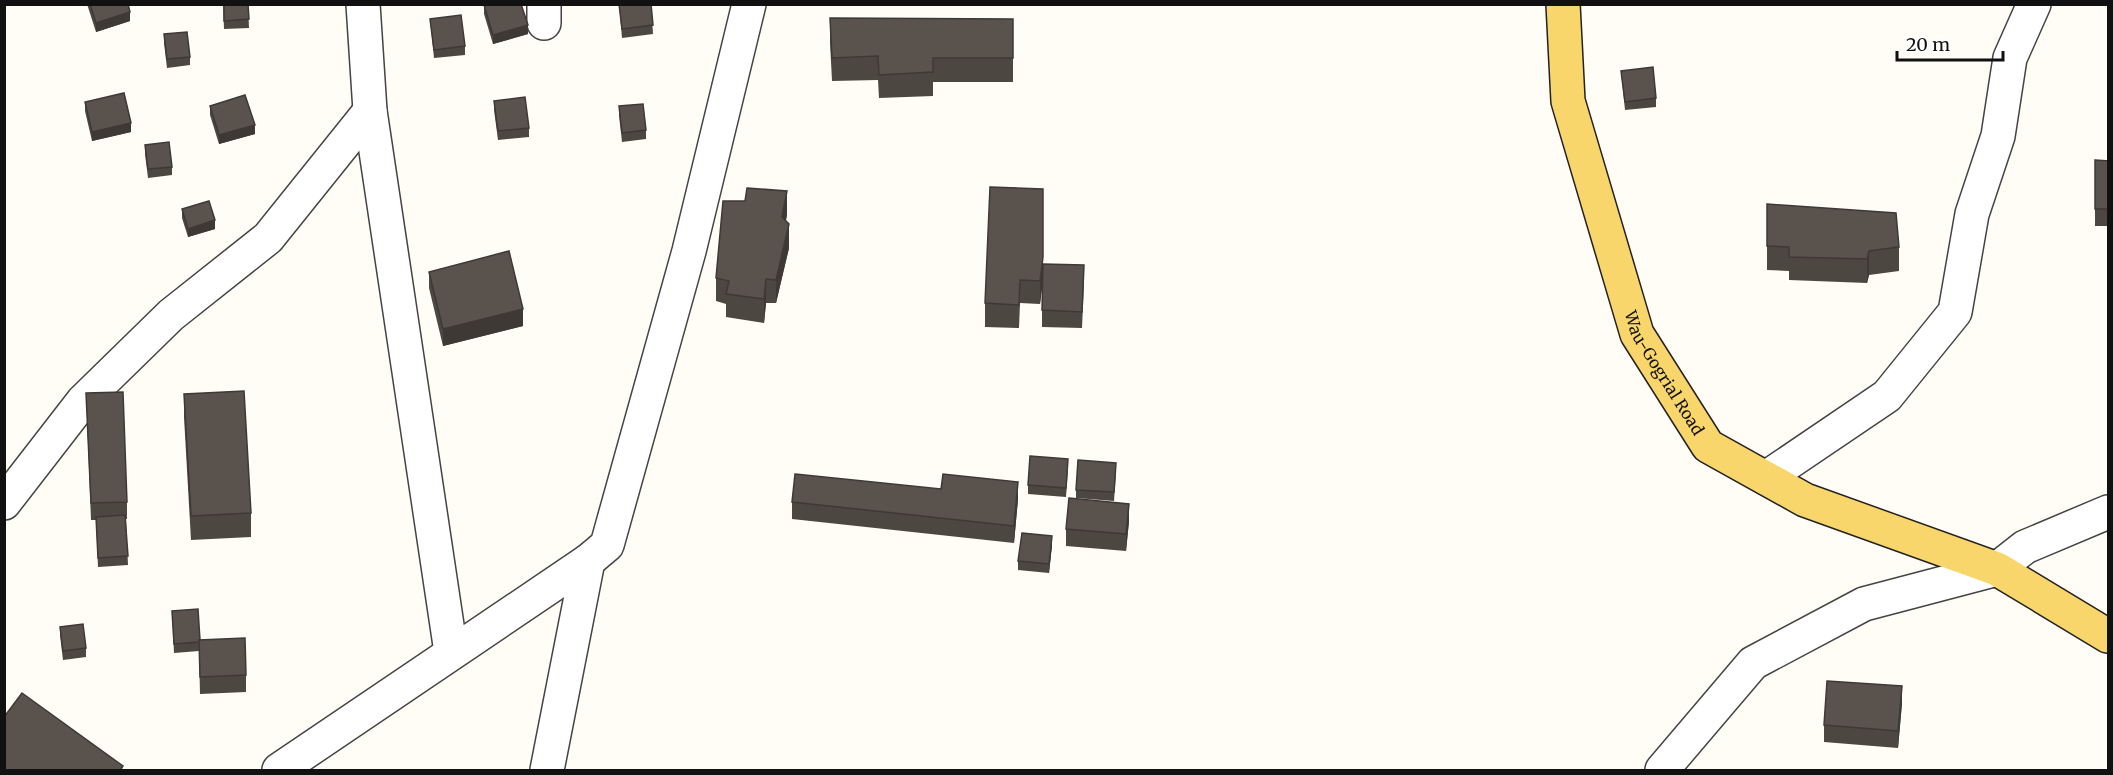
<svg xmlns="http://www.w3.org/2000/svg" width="2113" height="775" viewBox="0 0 2113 775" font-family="Merriweather,serif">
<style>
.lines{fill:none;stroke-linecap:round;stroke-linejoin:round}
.street-casing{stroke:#444;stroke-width:36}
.primary-casing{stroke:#222;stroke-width:36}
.street{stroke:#fff;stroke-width:33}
.primary{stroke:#f9d66b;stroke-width:33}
.wall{fill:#4d4742}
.shaded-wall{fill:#3f3936}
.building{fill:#5a524d;stroke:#3f3936;stroke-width:1.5}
.labels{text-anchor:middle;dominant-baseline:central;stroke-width:6;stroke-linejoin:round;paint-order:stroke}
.street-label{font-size:16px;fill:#111;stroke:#fff}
</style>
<rect width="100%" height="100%" fill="#fffdf5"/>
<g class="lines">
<defs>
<g id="street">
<path d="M363,4l7,107 81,541"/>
<path d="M544,4v19"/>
<path d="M1766,478l121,-82 68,-84 17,-98 26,-78 12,-78 24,-54"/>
<path d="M4,503l79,-102 88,-86 97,-77 102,-127"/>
<path d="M279,770l309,-209 19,-16 82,-294 60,-247"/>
<path d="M547,770l41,-209"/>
<path d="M1662,770l91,-107 111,-59 133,-35 28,-22 83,-35"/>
</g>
<g id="primary">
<path id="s1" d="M1563,4l5,97 69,233 71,112 97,54 192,69 111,67"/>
</g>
</defs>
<use href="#street" class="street-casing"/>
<use href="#primary" class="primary-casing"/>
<use href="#street" class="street"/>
<use href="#primary" class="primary"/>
</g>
<g class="wall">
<path d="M87,4h41l2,17 -34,11z"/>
<path d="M223,4h25l1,24 -25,1z"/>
<path d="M619,4h32l2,30 -31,4z"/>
<path d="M2109,4v33h-1z"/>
<path d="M484,5l44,29 -35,10 -9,-30z"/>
<path d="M830,18l183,1v63h-80v14l-54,2 -1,-18 -46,1 -2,-39z"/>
<path d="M430,19l35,27v9l-31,3z"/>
<path d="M164,34l26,23v8l-23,3 -3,-25z"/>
<path d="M1621,71l35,27v9l-31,3z"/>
<path d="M494,101l35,27v9l-31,3 -4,-30z"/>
<path d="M85,102l46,30 -39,9 -7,-30z"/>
<path d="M210,106l45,28 -36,10 -9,-29z"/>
<path d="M619,106l27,24v9l-24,3 -3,-27z"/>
<path d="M145,145l27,22v8l-24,3 -3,-24z"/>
<path d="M2095,160l14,1v65h-14z"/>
<path d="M1767,204l132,43v24l-30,4 -2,8 -78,-3v-9l-22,-1z"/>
<path d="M182,209l33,20 -27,8 -6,-19z"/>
<path d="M787,214l-1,7 3,27 -13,55h-10l-2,20 -38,-6v-13l-10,-3v-23z"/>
<path d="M1043,264l41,18 -2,46 -40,-1v-41l-2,18 -20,-1 -1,25 -34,-1v-24z"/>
<path d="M429,272l94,54 -80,20 -14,-58z"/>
<path d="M86,393l41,109v17h-1l2,46 -30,2 -2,-47h-5z"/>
<path d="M184,394l67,119v24l-60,3 -7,-123z"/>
<path d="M1068,468l-2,29 -38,-3v-9z"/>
<path d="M1116,472l-2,29 -38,-3v-8z"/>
<path d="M1018,499l-4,44 -222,-24v-17z"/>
<path d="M1129,521l-3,30 -60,-5v-17z"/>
<path d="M1052,545l-3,28 -31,-3v-9z"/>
<path d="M172,611l28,29 46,35v17l-46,2 -1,-43 -25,2z"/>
<path d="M60,627l26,21v9l-23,3 -3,-25z"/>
<path d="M1902,703l-4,45 -74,-6v-17z"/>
</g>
<g class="shaded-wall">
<path d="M130,12v9l-34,11v-9z"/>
<path d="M528,25v9l-35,10v-9z"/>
<path d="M131,123v9l-39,9v-9z"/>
<path d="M255,125v9l-36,10v-9z"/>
<path d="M787,191v23l-5,26v-23z"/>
<path d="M215,220v9l-27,8v-8z"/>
<path d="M789,224v24l-13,55v-23z"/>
<path d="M1869,251v24l-2,8v-24z"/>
<path d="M1043,257v24l-3,23v-23z"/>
<path d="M766,279v24l-2,20v-24z"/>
<path d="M523,309v17l-80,20v-17z"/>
<path d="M1018,482v17l-4,44v-17z"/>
<path d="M1129,504v17l-3,30v-17z"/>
<path d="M1052,536v9l-3,28v-9z"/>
<path d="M1902,686v17l-4,45v-17z"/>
</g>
<g class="building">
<path d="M90,4h38l2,8 -34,11z"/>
<path d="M224,4h24l1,15 -25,2z"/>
<path d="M487,4h34l7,21 -35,10 -9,-30z"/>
<path d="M619,4h32l2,21 -31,4z"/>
<path d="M461,15l4,31 -31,4 -4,-31z"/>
<path d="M830,18l183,1v39h-80v14l-54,3 -1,-19 -46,2z"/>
<path d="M187,32l3,25 -23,2 -3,-25z"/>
<path d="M1653,67l3,31 -31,4 -4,-31z"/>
<path d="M124,93l7,30 -39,9 -7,-30z"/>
<path d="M245,95l10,30 -36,10 -9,-29z"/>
<path d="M525,97l4,31 -31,3 -4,-30z"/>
<path d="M643,104l3,26 -24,3 -3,-27z"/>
<path d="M169,142l3,25 -24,2 -3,-24z"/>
<path d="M2095,160l14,1v48h-14z"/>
<path d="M990,187l53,2v68l-3,24 -20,-1 -1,25 -34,-2z"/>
<path d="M747,188l40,3 -5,26 7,7 -13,56 -10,-1 -2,20 -38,-5 3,-13 -13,-3 7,-77h22z"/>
<path d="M209,201l6,19 -27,9 -6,-20z"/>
<path d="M1767,204l129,9 3,34 -30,4 -2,8 -78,-2v-10l-22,-1z"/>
<path d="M509,251l14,58 -80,20 -14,-57z"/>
<path d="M1043,264l41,1 -2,47 -40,-2z"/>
<path d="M244,391l7,122 -60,3 -7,-122z"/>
<path d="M123,392l4,110 -36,1 -5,-110z"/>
<path d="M1030,456l38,3 -2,29 -38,-3z"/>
<path d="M1078,460l38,3 -2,29 -38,-2z"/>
<path d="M795,474l146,15 2,-15 75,8 -4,44 -222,-24z"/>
<path d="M1069,498l60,6 -3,30 -60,-5z"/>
<path d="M125,515l3,41 -30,2 -2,-41z"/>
<path d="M1022,533l30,3 -3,28 -31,-3z"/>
<path d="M198,609l2,31h-1v2l-25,2 -2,-33z"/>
<path d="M83,624l3,24 -23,3 -3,-24z"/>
<path d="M245,638l1,37 -46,2 -1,-37z"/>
<path d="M1827,681l75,5 -4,45 -74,-6z"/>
<path d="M22,693l101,73 -3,5h-116v-54z"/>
</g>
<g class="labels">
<g class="street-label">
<text stroke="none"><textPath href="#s1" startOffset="387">Wau-Gogrial Road</textPath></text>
</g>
</g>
<rect width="2113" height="775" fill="none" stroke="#111111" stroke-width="12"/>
<path d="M1897 51v9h106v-9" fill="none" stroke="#111111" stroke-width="3"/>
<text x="1906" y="51" font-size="18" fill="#111111" stroke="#ffffff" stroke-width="4.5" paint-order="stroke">20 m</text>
</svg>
